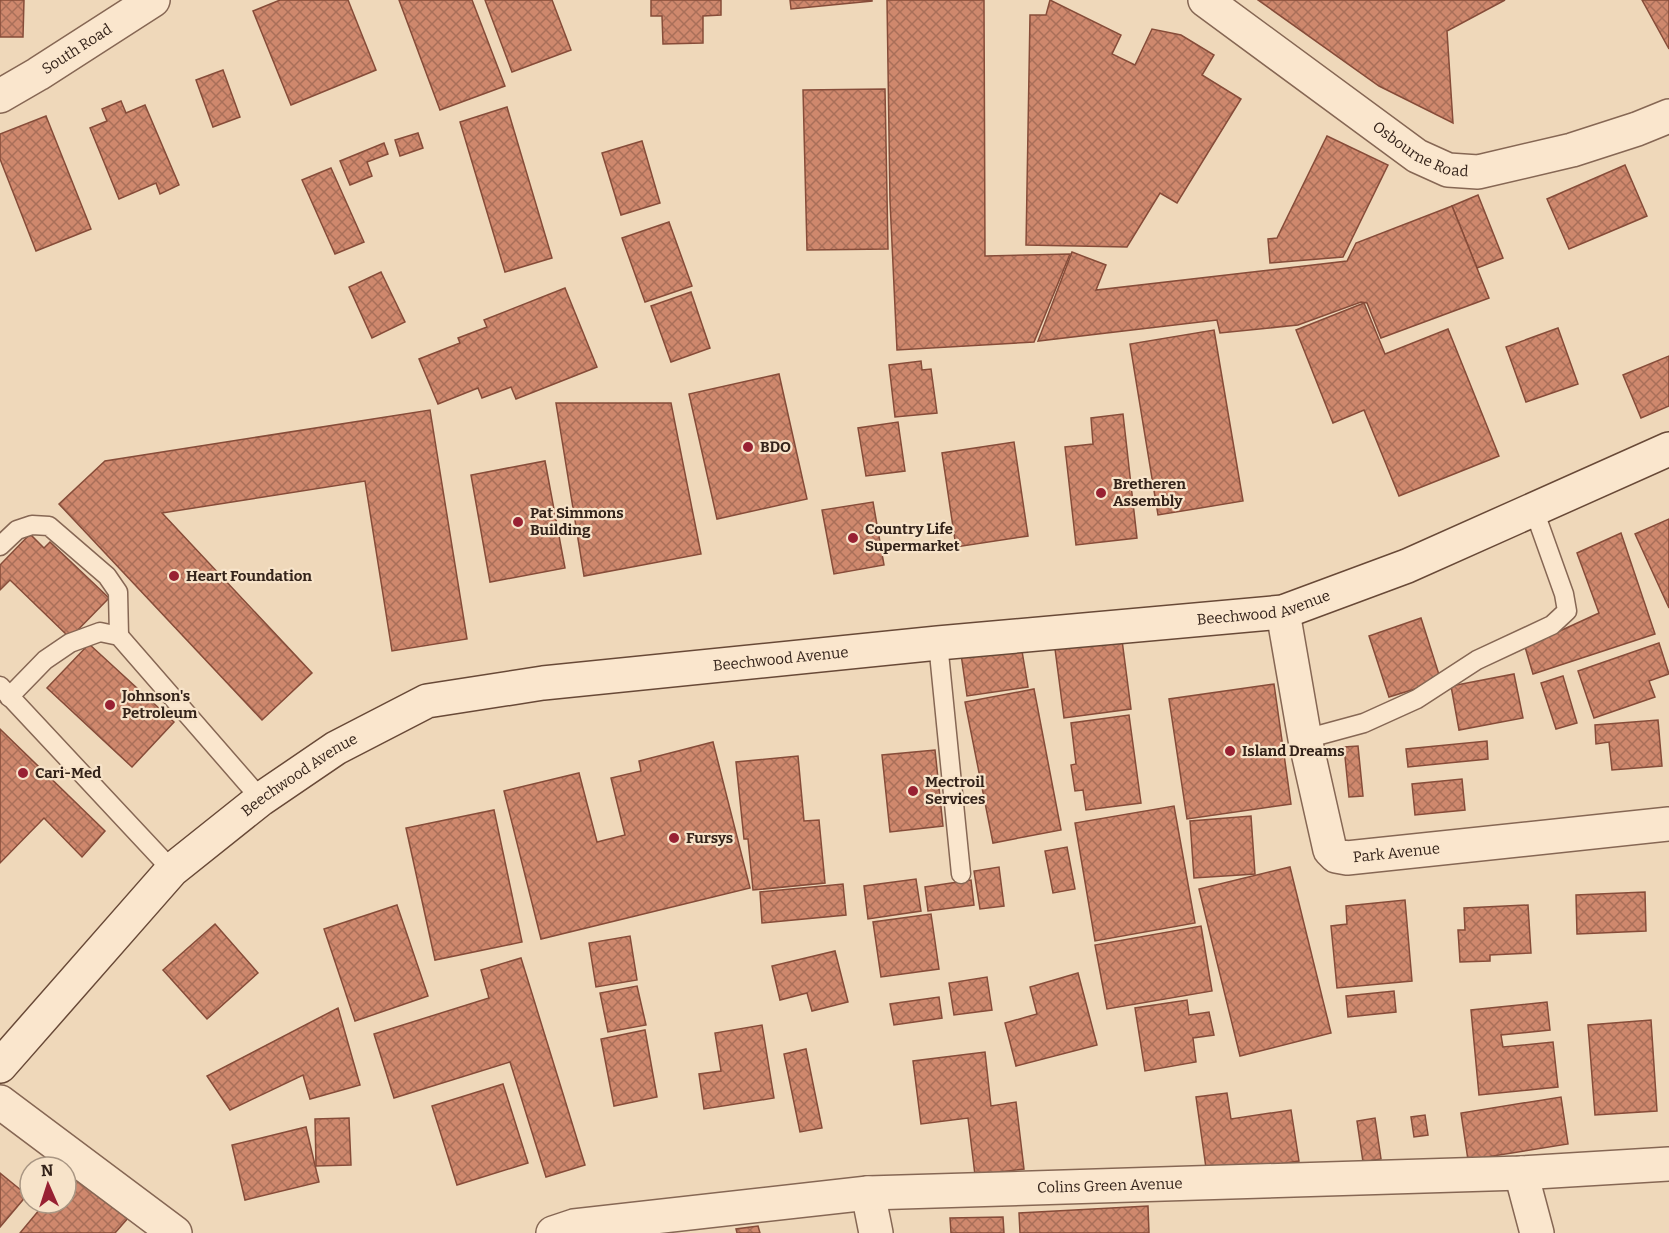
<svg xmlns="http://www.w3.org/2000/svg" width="1669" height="1233" viewBox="0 0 1669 1233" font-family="Bitter,serif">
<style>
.building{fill:url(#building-cross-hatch);stroke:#864c39;stroke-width:1.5}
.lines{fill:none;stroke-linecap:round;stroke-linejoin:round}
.lane-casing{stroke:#866754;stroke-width:21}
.street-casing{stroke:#866754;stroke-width:36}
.secondary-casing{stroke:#684937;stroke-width:36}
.lane{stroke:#fae6cd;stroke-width:18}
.street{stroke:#fae6cd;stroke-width:33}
.secondary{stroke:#fae6cd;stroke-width:33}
.poi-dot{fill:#982133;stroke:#f7e3c9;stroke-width:2}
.labels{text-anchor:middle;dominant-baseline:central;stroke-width:4.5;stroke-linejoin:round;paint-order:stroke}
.street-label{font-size:15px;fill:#34231a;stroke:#f7e3c9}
.poi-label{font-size:15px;font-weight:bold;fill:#34231a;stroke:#f7e3c9;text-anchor:start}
</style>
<defs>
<pattern id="building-cross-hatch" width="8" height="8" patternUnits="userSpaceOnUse" patternTransform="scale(1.5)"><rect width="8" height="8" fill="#cf886d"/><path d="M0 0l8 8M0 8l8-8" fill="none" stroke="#a96f59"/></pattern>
</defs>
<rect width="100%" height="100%" fill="#efd8ba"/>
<g class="building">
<path d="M0,0h24l-1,37h-23z"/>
<path d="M280,0h68l28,70 -85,35 -38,-94z"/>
<path d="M399,0h73l33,86 -65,24z"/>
<path d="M485,0h67l19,50 -59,22z"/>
<path d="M651,0h70v15l-18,1v27l-40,1 -1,-28h-11z"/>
<path d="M790,0h82v1l-81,8z"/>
<path d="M887,0h97l1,256 85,-2 -36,88 -137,8 -7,-149z"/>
<path d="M1050,0l71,35 -9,19 23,11 17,-36 29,6 33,20 -12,20 39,24 -64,104 -17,-10 -33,54 -101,-2 4,-230h16z"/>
<path d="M1258,0h247l-58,31 6,92 -74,-37z"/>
<path d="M1642,0h27v49z"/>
<path d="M223,70l17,47 -27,10 -17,-47z"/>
<path d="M885,89l3,160 -81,1 -4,-160z"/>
<path d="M121,101l5,12 19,-8 34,80 -19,9 -4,-11 -37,16 -29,-71 17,-7 -5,-12z"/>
<path d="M507,107l45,151 -47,14 -45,-150z"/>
<path d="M46,116l45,113 -55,22 -36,-92v-25z"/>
<path d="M418,133l5,15 -23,8 -5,-16z"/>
<path d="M1327,136l61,29 -45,92 -73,6 -2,-24 9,-1z"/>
<path d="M642,141l18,62 -39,12 -19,-62z"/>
<path d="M384,143l4,11 -21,8 5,14 -22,9 -10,-24z"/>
<path d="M1625,165l22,51 -78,33 -22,-50z"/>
<path d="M331,168l33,74 -29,12 -33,-74z"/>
<path d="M1478,195l25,63 -26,10 -25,-62z"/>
<path d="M1452,206l37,92 -108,40 -14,-35 -6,-1 -63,23 -78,8 -3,-13 -179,21 34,-89 34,13 -10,25 251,-29 9,-18z"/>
<path d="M669,222l23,64 -47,16 -23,-64z"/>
<path d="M381,272l24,50 -33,16 -23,-51z"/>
<path d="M565,288l32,79 -81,32 -5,-12 -29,11 -4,-10 -40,16 -19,-45 41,-16 -2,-5 29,-11 -3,-7z"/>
<path d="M691,292l19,56 -39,14 -20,-56z"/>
<path d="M1364,303l21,51 63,-25 51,127 -100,40 -35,-86 -31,13 -37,-93z"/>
<path d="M1558,328l20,56 -52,18 -20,-55z"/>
<path d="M1214,330l29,171 -85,14 -28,-171z"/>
<path d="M1669,356v50l-28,12 -18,-43z"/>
<path d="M921,361l1,9 9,-1 6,44 -42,4 -6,-52z"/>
<path d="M779,374l28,125 -90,20 -28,-125z"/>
<path d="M556,403h115l30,151 -117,22z"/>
<path d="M430,410l37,229 -75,12 -27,-170 -203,32 150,160 -50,47 -203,-216 46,-43z"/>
<path d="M1123,414l14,124 -61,7 -11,-98 28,-3 -2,-26z"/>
<path d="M898,422l7,49 -39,5 -8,-48z"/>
<path d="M1014,442l14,94 -72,11 -14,-94z"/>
<path d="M545,461l20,107 -75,14 -19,-107z"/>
<path d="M873,502l11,63 -50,9 -12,-64z"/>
<path d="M1669,519v89l-34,-74z"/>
<path d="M1621,533l34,101 -122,40 -8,-27 74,-34 -22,-60z"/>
<path d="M30,534l14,14 6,-6 59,56 -39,40 -60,-58 -10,10v-25z"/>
<path d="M1421,618l20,63 -52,16 -20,-61z"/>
<path d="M1122,640l9,69 -67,9 -9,-69z"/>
<path d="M1659,643l10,31 -20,7 6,16 -61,21 -16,-47z"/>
<path d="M89,644l85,78 -42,45 -85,-79z"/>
<path d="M1021,645l7,42 -61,9 -6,-42z"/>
<path d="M1514,674l9,44 -64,12 -8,-44z"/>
<path d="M1563,676l14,47 -21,6 -15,-46z"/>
<path d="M1274,684l17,120 -104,15 -18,-120z"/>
<path d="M1034,689l27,141 -68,13 -28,-141z"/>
<path d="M1129,715l12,88 -55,7 -3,-20 -8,1 -4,-26 5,-1 -5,-41z"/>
<path d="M1658,720l4,46 -50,4 -3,-28 -13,2 -1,-19z"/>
<path d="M0,729l105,102 -23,26 -38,-39 -44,45z"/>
<path d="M1487,741l1,18 -80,8 -2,-18z"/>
<path d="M713,742l37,146 -209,51 -37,-148 75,-18 18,69 28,-7 -14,-57 30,-7 -2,-10z"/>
<path d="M1358,746l5,50 -14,1 -5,-50z"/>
<path d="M935,750l8,76 -53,6 -8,-77z"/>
<path d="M798,756l6,65 15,-1 6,63 -72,7 -5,-51h-4l-8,-77z"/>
<path d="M1462,779l3,31 -50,5 -3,-31z"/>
<path d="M1174,806l21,117 -100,18 -20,-118z"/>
<path d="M494,810l28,132 -87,18 -29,-132z"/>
<path d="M1251,816l4,58 -61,4 -4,-57z"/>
<path d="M1067,847l8,42 -22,4 -8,-42z"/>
<path d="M999,867l5,39 -24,3 -6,-38z"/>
<path d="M1290,867l41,166 -91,23 -41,-167z"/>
<path d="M916,879l5,32 -53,8 -4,-33z"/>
<path d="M971,880l3,25 -46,6 -3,-24z"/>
<path d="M843,884l3,31 -84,8 -2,-31z"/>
<path d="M1645,892l1,39 -69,3 -1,-39z"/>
<path d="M1405,900l7,81 -75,7 -6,-62 16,-2 -1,-18z"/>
<path d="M397,905l31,91 -73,25 -31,-92z"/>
<path d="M1528,905l3,48 -41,2v6l-30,1 -2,-32h7l-1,-22z"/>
<path d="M931,914l8,55 -58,8 -8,-55z"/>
<path d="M215,924l43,49 -51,46 -44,-49z"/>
<path d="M1201,926l11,65 -105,18 -12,-64z"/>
<path d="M630,936l7,44 -41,7 -7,-44z"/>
<path d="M835,951l13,51 -36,9 -5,-18 -27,7 -8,-34z"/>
<path d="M521,958l64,207 -39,12 -36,-115 -116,36 -20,-64 115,-36 -8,-28z"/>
<path d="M1078,973l19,72 -81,21 -11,-43 32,-9 -7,-27z"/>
<path d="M987,977l5,33 -38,5 -5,-32z"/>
<path d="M637,986l9,39 -38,7 -8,-39z"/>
<path d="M1394,991l2,21 -48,5 -2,-21z"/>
<path d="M939,997l3,21 -48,7 -4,-21z"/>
<path d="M1187,1000l2,15 20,-3 5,23 -21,3 3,24 -51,9 -10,-63z"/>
<path d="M1547,1002l3,28 -49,5 2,12 50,-5 5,45 -79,8 -8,-85z"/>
<path d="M338,1008l22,77 -50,14 -7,-24 -73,35 -23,-34z"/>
<path d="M1651,1020l6,91 -62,4 -7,-90z"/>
<path d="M762,1025l12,73 -70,11 -5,-35 22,-3 -6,-38z"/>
<path d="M645,1030l12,67 -43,9 -13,-67z"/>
<path d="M806,1049l16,79 -22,4 -16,-78z"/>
<path d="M985,1052l6,54 25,-4 8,67 -49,6 -7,-57 -47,6 -8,-63z"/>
<path d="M503,1084l25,79 -71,22 -25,-79z"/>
<path d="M1227,1093l4,26 60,-9 8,51 -92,14 -11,-78z"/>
<path d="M1561,1097l7,47 -100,16 -7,-47z"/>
<path d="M1425,1115l3,20 -14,2 -3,-20z"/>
<path d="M349,1118l2,47 -35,1 -1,-47z"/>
<path d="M1375,1118l6,41 -18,3 -6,-41z"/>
<path d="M306,1127l13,55 -74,18 -13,-55z"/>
<path d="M71,1171l57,47 -13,15h-95l25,-30h21v-26z"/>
<path d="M0,1173l27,22 -27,32z"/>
<path d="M1148,1206l1,27h-129l-1,-20z"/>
<path d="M1003,1217l1,16h-53l-1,-15z"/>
<path d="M758,1226l2,7h-23l-1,-4z"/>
</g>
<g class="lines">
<defs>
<g id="lane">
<path d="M0,546l17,-16 15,-5 17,1 58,50 11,16 1,44"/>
<path d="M938,643l23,231"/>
<path d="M0,686l172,184"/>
<path d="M9,697l36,-37 25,-17 30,-11 19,4 142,163"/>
<path d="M1305,739l59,-16 53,-24 60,-39 75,-35 15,-14 -3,-17 -30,-84"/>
</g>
<g id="street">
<path id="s1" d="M1205,0l212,156 31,14 30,2 94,-22 65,-21 32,-13"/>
<path id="s2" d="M0,96l38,-22 115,-74"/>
<path id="s3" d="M1283,612l22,127 25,111 6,6 11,2 322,-34"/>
<path d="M0,1102l175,131"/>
<path d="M1521,1173l16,60"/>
<path d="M868,1193l8,40"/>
<path id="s4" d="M553,1233l21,-7 294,-33 653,-20 148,-9"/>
</g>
<g id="secondary">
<path id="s5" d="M0,1066l172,-196 89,-71 75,-51 91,-47 116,-18 395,-40 345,-31 124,-46 262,-117"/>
</g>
</defs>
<use href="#lane" class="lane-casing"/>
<use href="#street" class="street-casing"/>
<use href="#secondary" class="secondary-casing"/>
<use href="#lane" class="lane"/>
<use href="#street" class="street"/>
<use href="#secondary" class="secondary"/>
</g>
<g class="poi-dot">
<circle cx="748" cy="447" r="6"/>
<circle cx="1101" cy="493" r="6"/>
<circle cx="518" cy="522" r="6"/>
<circle cx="853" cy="538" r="6"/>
<circle cx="174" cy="576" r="6"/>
<circle cx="110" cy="705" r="6"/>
<circle cx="1230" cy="751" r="6"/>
<circle cx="23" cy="773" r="6"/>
<circle cx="913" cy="791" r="6"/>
<circle cx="674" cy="838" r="6"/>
</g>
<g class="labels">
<g class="street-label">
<text stroke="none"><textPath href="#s2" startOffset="90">South Road</textPath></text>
<text stroke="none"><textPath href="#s1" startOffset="264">Osbourne Road</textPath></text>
<text stroke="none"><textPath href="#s5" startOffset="1410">Beechwood Avenue</textPath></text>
<text stroke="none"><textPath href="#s5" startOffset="924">Beechwood Avenue</textPath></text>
<text stroke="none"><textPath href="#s5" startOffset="420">Beechwood Avenue</textPath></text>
<text stroke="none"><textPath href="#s3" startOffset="312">Park Avenue</textPath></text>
<text stroke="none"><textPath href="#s4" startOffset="560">Colins Green Avenue</textPath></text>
</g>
<g class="poi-label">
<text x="760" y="447">BDO</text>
<text x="1113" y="484">Bretheren<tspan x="1113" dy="17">Assembly</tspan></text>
<text x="530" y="513">Pat Simmons<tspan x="530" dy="17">Building</tspan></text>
<text x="865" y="529">Country Life<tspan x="865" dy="17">Supermarket</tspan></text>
<text x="186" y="576">Heart Foundation</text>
<text x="122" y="696">Johnson's<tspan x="122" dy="17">Petroleum</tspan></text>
<text x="1242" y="751">Island Dreams</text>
<text x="35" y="773">Cari-Med</text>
<text x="925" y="782">Mectroil<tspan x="925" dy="17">Services</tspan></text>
<text x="686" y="838">Fursys</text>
</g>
</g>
<g transform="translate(48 1185) rotate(357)"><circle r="28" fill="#f7e3c9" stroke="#a99683" stroke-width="1.5"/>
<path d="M0-4.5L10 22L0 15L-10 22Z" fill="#982133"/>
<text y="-9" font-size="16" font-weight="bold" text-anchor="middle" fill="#34231a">N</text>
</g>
</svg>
